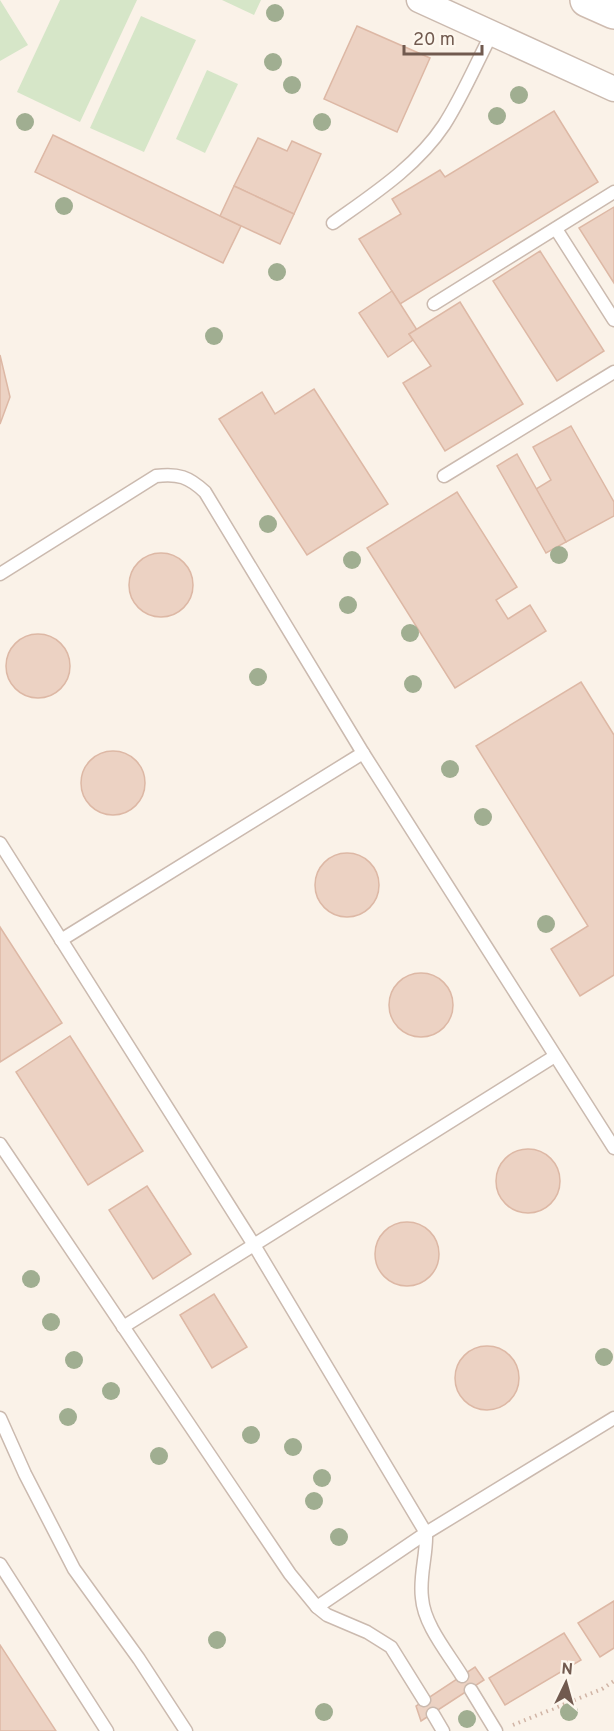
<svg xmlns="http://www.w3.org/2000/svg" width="614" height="1731" viewBox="0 0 614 1731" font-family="Overpass,sans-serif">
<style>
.green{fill:#d6e6c8}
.building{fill:#ecd2c3;stroke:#ddb8a5;stroke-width:1.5}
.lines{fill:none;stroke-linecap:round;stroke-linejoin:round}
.lane-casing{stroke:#cbbaaf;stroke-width:15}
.street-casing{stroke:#cbbaaf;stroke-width:27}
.secondary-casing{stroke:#cfbcb0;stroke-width:36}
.path{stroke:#d1b5a6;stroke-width:4;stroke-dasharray:1.5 4.5;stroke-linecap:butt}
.lane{stroke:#fff;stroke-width:12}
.street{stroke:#fff;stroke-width:24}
.secondary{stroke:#fff;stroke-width:33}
.tree{fill:#a0ae91}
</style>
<rect width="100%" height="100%" fill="#faf2e8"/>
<g class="green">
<path d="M0,0l28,45 -28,16z"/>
<path d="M60,0h77l-57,122 -63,-30z"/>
<path d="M222,0h39l-7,15z"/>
<path d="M141,16l55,24 -52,112 -54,-24z"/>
<path d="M207,70l31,14 -33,69 -29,-14z"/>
</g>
<g class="building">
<path d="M357,26l73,32 -33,74 -73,-33z"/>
<path d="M554,111l44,71 -198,122 -41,-65 42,-25 -9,-15 48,-29 5,7z"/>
<path d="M53,135l188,91 -18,37 -188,-91z"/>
<path d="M258,138l29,13 5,-10 29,13 -27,60 -60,-28z"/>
<path d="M234,186l60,28 -14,30 -60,-28z"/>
<path d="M614,207v76l-35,-55z"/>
<path d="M540,251l64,100 -47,30 -64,-100z"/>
<path d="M392,291l25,39 -8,4 4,6 -25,17 -29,-44z"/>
<path d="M460,302l63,102 -78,47 -42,-68 28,-17 -22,-32z"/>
<path d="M0,355l10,42 -10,27z"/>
<path d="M314,389l74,115 -81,51 -88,-136 43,-27 13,22z"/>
<path d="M571,426l43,76v14l-48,26 -30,-53 15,-9 -18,-33z"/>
<path d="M517,454l49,88 -20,11 -49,-87z"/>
<path d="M457,492l60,95 -21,13 12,19 22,-14 16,26 -91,57 -88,-140z"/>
<circle cx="161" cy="585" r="32"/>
<circle cx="38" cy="666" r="32"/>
<path d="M581,682l33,53v240l-34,21 -29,-47 37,-23 -112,-180z"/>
<circle cx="113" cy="783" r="32"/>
<circle cx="347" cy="885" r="32"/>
<path d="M0,927l62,96 -62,39z"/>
<circle cx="421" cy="1005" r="32"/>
<path d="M70,1036l73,115 -55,34 -72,-113z"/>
<circle cx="528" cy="1181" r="32"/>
<path d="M147,1186l44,68 -38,25 -44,-69z"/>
<circle cx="407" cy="1254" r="32"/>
<path d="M214,1294l33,53 -35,21 -32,-53z"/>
<circle cx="487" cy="1378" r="32"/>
<path d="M614,1601v47l-14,9 -22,-34z"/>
<path d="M564,1633l17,27 -76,45 -16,-27z"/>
<path d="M0,1645l56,86h-56z"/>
<path d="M475,1667l9,13 -63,41 -5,-15z"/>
</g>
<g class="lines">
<defs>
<g id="lane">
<path d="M333,223c39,-28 83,-56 111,-98 18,-28 32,-61 47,-90"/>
<path d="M556,229l58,91"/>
<path d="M434,304l180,-112"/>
<path d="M444,476l170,-104"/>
<path d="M0,574l156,-98c22,-3 33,1 49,16l158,261 251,395"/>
<path d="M0,843l254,402 172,288c1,22 -7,43 -4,65 2,27 26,55 40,78"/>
<path d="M61,940l302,-187"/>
<path d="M0,1144l290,430 27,33 10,8 40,17 24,15 33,53"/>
<path d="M123,1327l432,-271"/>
<path d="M0,1418l25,56 49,95 65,90 47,72"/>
<path d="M0,1564l107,167"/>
<path d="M317,1607l109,-74 188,-115"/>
<path d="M471,1690l25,41"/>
<path d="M433,1714l10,17"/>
</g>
<path id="street" d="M419,0l195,89"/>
<path id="secondary" d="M587,0l27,12"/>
</defs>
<use href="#lane" class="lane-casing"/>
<use href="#street" class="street-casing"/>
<use href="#secondary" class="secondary-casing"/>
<path class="path" d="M513,1725l89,-36 12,-8"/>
<use href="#lane" class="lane"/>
<use href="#street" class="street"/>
<use href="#secondary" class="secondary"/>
</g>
<g class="tree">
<circle cx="275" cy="13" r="9"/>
<circle cx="273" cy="62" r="9"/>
<circle cx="292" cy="85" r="9"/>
<circle cx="519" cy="95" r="9"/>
<circle cx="497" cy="116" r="9"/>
<circle cx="25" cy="122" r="9"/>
<circle cx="322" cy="122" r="9"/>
<circle cx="64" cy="206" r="9"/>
<circle cx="277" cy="272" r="9"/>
<circle cx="214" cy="336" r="9"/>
<circle cx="268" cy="524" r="9"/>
<circle cx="559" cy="555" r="9"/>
<circle cx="352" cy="560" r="9"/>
<circle cx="348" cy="605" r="9"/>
<circle cx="410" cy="633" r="9"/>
<circle cx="258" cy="677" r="9"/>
<circle cx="413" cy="684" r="9"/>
<circle cx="450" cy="769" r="9"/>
<circle cx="483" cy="817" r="9"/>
<circle cx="546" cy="924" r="9"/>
<circle cx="31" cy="1279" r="9"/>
<circle cx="51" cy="1322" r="9"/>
<circle cx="604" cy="1357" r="9"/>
<circle cx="74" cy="1360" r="9"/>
<circle cx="111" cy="1391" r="9"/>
<circle cx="68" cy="1417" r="9"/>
<circle cx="251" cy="1435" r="9"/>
<circle cx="293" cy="1447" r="9"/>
<circle cx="159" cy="1456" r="9"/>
<circle cx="322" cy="1478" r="9"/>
<circle cx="314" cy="1501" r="9"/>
<circle cx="339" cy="1537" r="9"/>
<circle cx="217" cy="1640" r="9"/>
<circle cx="324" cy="1712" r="9"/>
<circle cx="569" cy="1712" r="9"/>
<circle cx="467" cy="1719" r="9"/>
</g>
<g transform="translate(566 1683) rotate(5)" stroke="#fdf7ee" stroke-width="4.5" paint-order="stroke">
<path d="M0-4.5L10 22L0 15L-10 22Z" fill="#715a4f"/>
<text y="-9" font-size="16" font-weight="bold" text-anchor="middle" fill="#715a4f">N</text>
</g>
<path d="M404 45v9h78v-9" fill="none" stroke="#715a4f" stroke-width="3"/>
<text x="413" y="45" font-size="18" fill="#715a4f" stroke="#fdf7ee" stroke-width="4.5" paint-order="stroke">20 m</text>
</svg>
